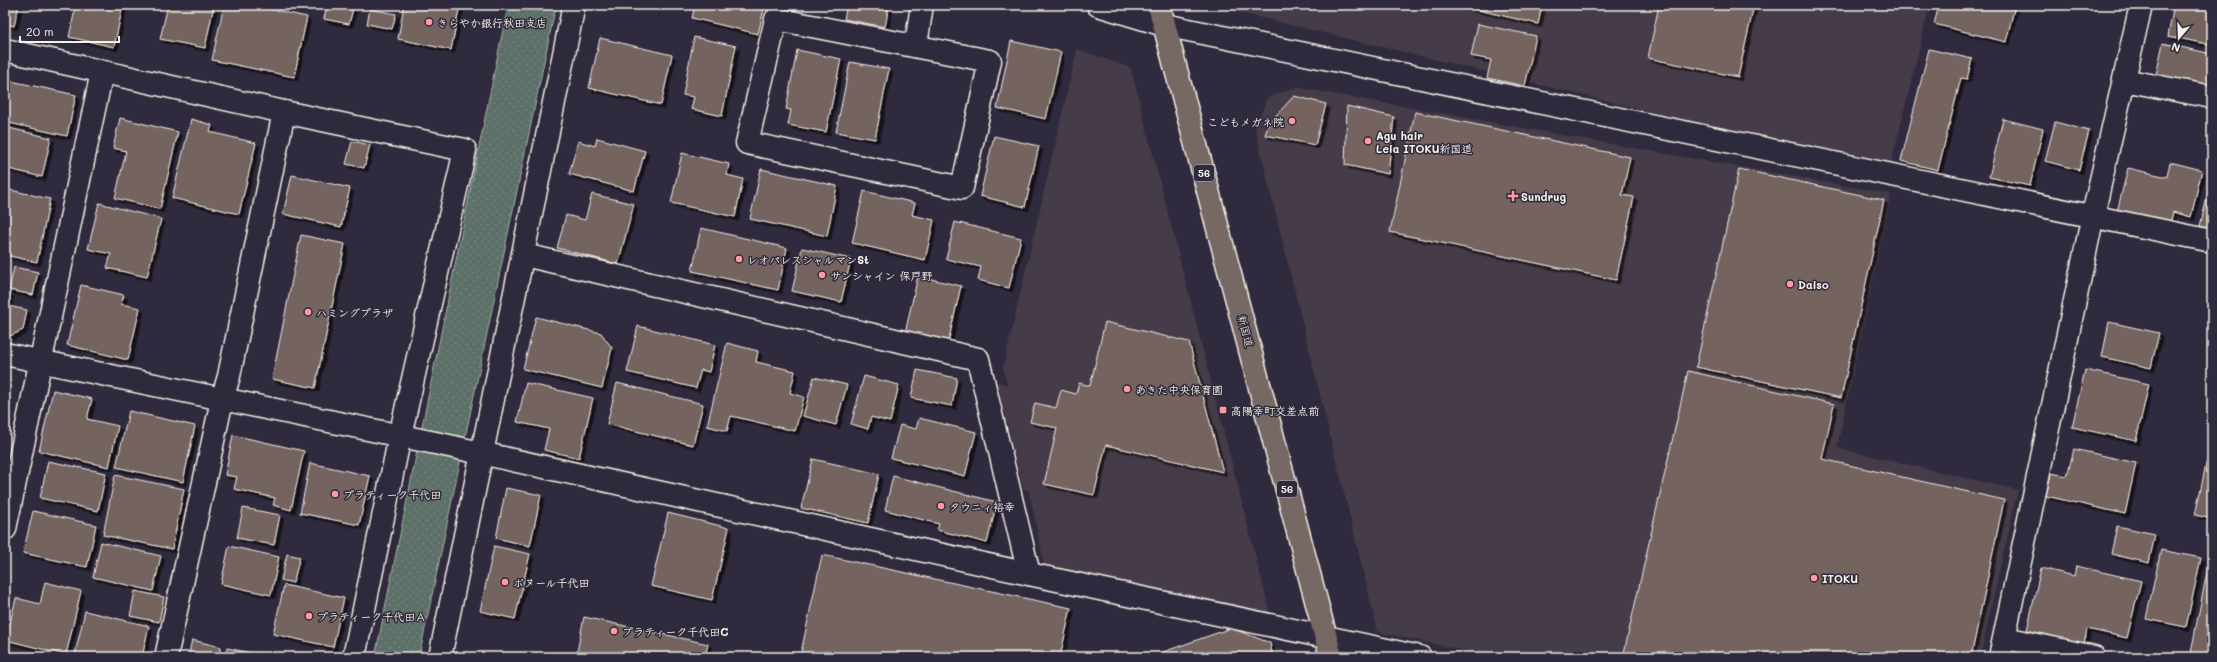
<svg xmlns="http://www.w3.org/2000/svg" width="2217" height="662" viewBox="0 0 2217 662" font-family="Mali,'Klee One',sans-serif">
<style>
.built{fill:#443b48}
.park{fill:url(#park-dots);stroke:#a8b0a8}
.building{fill:#746461;stroke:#f4f1e8;filter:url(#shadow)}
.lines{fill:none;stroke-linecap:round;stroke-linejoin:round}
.minor-casing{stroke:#f4f1e8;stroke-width:25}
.major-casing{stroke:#f4f1e8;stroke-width:25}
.minor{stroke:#2f2a3d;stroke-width:22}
.major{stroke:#766864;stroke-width:22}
.poi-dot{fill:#ff9aa2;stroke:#2f2a3d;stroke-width:1.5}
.labels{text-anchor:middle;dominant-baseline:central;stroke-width:3;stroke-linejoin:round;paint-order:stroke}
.shield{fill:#2f2a3d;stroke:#b9b5b5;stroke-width:1}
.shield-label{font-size:10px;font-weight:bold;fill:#f4f1e8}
.poi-label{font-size:11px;font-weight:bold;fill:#f4f1e8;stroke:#2f2a3d;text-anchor:start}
.street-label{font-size:11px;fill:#f4f1e8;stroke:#2f2a3d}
</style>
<defs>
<pattern id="park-dots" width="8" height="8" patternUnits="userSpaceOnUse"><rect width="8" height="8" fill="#5c6f68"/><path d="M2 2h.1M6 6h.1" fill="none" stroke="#74847e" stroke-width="1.8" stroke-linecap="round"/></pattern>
<filter id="shadow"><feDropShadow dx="3.5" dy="3.5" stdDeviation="0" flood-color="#0009"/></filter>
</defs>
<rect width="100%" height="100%" fill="#2f2a3d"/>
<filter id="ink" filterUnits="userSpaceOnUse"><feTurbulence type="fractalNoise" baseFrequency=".025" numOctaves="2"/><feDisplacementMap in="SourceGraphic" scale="8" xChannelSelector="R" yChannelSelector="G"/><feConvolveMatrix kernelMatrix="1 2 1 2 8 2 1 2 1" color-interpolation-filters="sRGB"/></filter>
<g filter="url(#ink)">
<g class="built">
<path d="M1207,5h723l-40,164z"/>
<path d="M1077,49l54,19 141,552 -226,-46 -17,-83 -6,-2 -26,-107 10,3 -4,-17z"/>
<path d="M1295,87l596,107 -54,254 181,42 -38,167h-486l-116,-25 -123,-503 12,-31z"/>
</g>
<path class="park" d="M508,5h48l-137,652h-44z"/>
<g class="building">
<path d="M5,5h14l-5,21 -9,-2z"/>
<path d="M76,5h47l-9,42 -45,-10z"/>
<path d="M168,5h46l-9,43 -45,-9z"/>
<path d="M224,5h26l57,12 -13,60 -82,-17z"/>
<path d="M327,5l26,4 -4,15 -25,-5z"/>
<path d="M404,5h56l-9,45 -53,-11z"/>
<path d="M695,5h70l-7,29 -66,-16z"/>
<path d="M847,5l42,1 -4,21 -41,-8z"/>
<path d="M1457,5h85l-4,19z"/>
<path d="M1659,5h95l-16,72 -90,-19z"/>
<path d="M1939,5h76l-9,37 -72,-18z"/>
<path d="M2174,5l38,1v39l-44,-9z"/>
<path d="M370,9l26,5 -4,15 -25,-5z"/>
<path d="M1478,24l58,12 -11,50 -38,-8 4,-18 -20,-4z"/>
<path d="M694,37l42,9 -14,70 -31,-7 3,-12 -11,-2z"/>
<path d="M600,38l72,17 -11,50 -72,-17z"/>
<path d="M1011,41l50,11 -15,67 -49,-11z"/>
<path d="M2163,43l49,11v33l-56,-12z"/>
<path d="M1929,49l43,10 -5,20 -6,-1 -23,92 -37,-9z"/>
<path d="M797,50l44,9 -15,73 -38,-7 3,-15 -5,-1z"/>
<path d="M850,62l39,7 -14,70 -39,-7z"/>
<path d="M11,81l65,14 -9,41 -62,-14v-17z"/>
<path d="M1294,96l32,8 -11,41 -50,-10 4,-12z"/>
<path d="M1347,106l47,11 -6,57 -43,-9z"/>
<path d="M1415,112l215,45 -8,38 12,2 -18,83 -226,-48z"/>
<path d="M120,118l58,14 -18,77 -45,-11 11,-47 -13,-3z"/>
<path d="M191,119l21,6 -2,7 46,11 -17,71 -67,-16z"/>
<path d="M2003,119l40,10 -13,57 -41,-9z"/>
<path d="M2055,122l34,9 -10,39 -34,-9z"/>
<path d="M5,127l46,11 -9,39 -37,-9z"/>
<path d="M994,136l45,10 -14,61 -45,-11z"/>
<path d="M597,138l48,13 -11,40 -65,-17 9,-33 17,5z"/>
<path d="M352,141l18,4 -6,23 -18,-4z"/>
<path d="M682,153l47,11 -2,11 16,4 -8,38 -64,-14z"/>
<path d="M2170,162l32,8 -11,47 -18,-5 -3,13 -53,-13 11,-44 39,9z"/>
<path d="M761,169l76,17 -10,50 -77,-17z"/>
<path d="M1739,169l145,31 -43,198 -145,-31z"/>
<path d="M292,175l58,13 -9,39 -58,-13z"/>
<path d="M2211,182h1v47l-12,-3z"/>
<path d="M6,189l44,10 -13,63 -32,-7z"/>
<path d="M864,191l51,12 -3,12 22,5 -9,40 -73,-17z"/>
<path d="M592,194l42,10 -16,60 -61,-16 9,-33 19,5z"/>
<path d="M99,203l62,16 -14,58 -40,-9 4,-14 -23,-5z"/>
<path d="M955,222l66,16 -12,50 -31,-8 3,-13 -35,-8z"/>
<path d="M701,228l86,20 -9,42 -86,-19z"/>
<path d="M301,235l44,9 -30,144 -43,-9z"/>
<path d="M802,248l49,11 -10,43 -49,-11z"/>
<path d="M14,267l24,5 -5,23 -24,-5z"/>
<path d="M918,276l43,10 -13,57 -43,-10z"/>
<path d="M81,285l43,10 -3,9 19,4 -12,52 -61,-15z"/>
<path d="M5,292l5,1 -2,13 19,4 -4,20 -13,6 -5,-1z"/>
<path d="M536,317l65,16 11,15 -10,40 -79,-19z"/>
<path d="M1105,322l84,20 34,130 -117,-27 -12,50 -50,-11 13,-56 -27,-6 5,-19 21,5 5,-18 15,4 3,-11 11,3z"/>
<path d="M2109,322l50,11 -8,35 -49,-11z"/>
<path d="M638,326l77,19 -6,27 -8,-2 -5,18 -69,-16z"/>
<path d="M727,343l31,8 -2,11 39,9 -5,22 14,4 -9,34 -64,-15 -4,15 -20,-5z"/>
<path d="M917,370l40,8 -5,28 -41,-8z"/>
<path d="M2085,370l64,14 -13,57 -64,-14z"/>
<path d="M1688,371l146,33 -12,55 182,41 -33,157h-348z"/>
<path d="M864,376l35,9 -9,37 -19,-5 -3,12 -17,-5z"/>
<path d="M814,377l33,8 -11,40 -33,-9z"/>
<path d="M526,383l67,15 -14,60 -35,-8 5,-21 -32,-7z"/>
<path d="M617,383l86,21 -10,41 -86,-21z"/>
<path d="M53,390l39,9 -5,20 31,7 -9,41 -70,-16z"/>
<path d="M129,411l66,15 -12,56 -67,-15z"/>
<path d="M919,418l57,14 -11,44 -74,-18 9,-33 16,4z"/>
<path d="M233,435l71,16 -13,59 -18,-5 2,-7 -41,-9 3,-12 -12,-2z"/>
<path d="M2212,437v82l-17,-4z"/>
<path d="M2074,449l62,14 -11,51 -79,-18 5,-23 16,3z"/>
<path d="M813,459l66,15 -11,49 -67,-15z"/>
<path d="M48,461l58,12 -8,38 -58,-13z"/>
<path d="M310,463l60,13 -11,49 -59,-12z"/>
<path d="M115,475l69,14 -12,60 -69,-14z"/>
<path d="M893,476l104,26 -10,41 -50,-13 2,-6 -54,-14z"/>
<path d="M506,488l35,7 -11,51 -34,-8z"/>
<path d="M243,508l37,7 -6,30 -37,-7z"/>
<path d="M33,511l63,14 -9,42 -64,-14z"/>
<path d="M668,513l61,15 -17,72 -61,-14z"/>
<path d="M2117,526l38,8 -6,29 -38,-9z"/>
<path d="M101,542l60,14 -8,35 -60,-14z"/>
<path d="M229,546l50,11 -8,38 -50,-11z"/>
<path d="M494,546l36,8 -15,65 -35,-8z"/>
<path d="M2161,550l40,8 -15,69 -40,-8z"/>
<path d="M287,554l13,3 -7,26 -12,-3z"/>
<path d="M822,555l249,53 -11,49h-260z"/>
<path d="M2210,557l2,1v99h-22z"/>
<path d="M2076,566l65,15 -14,57 -40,-9 -3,15 -57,-14 14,-62 33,8z"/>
<path d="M45,582l36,9 -15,64 -60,-15 10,-42 24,6z"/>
<path d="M284,585l60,13 -11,49 -60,-13z"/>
<path d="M135,591l29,6 -5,25 -29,-6z"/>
<path d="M85,611l64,15 -7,31h-52l-15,-3z"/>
<path d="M584,617l124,27 -3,13h-129z"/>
<path d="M1231,628l39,15 3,14h-124z"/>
<path d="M192,640l29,7 -3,10h-30z"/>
<path d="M227,648l29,6 -1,3h-30z"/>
</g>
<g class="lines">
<defs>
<g id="minor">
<path d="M1098,5l66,20 1048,216"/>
<path d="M776,19l214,42 -28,127 -215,-45z"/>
<path d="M916,45l6,-40"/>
<path d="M5,50l279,62 181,38 -65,286 -46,221"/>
<path d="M2124,80l88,17"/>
<path d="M524,255l454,104 51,215"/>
<path d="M5,354l435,90 589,130 391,83"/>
<path d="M5,529l97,-457"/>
<path d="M2005,638l89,19"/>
<path d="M166,657l56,-257 7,-24 55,-264"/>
<path d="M440,657l134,-652"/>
<path d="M2000,657l93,-442 48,-210"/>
</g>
<path id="major" d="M1159,5l172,652"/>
</defs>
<use href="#minor" class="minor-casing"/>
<use href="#major" class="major-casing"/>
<use href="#minor" class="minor"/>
<use href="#major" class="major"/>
</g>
</g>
<g class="poi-dot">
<circle cx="429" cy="22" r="4"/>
<circle cx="1292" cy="121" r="4"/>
<circle cx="1368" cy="141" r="4"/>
<path d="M1511 190h4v4h4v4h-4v4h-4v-4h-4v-4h4z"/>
<circle cx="739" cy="259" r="4"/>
<circle cx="822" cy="275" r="4"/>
<circle cx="1790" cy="284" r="4"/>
<circle cx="308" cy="312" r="4"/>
<circle cx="1127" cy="389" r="4"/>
<rect x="1219" y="406" width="8" height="8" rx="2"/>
<circle cx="335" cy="494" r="4"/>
<circle cx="941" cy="506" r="4"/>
<circle cx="1814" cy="578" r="4"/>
<circle cx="505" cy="582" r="4"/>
<circle cx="309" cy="616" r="4"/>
<circle cx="614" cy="631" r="4"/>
</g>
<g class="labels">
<g class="shield">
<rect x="1194" y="165" width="20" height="16" rx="3"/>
<rect x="1277" y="481" width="20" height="16" rx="3"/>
</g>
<g class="shield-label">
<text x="1204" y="173">56</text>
<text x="1287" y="489">56</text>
</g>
<g class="poi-label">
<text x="437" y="22">きらやか銀行秋田支店</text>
<text x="1284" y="121" text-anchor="end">こどもメガネ院</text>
<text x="1376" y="135">Agu hair<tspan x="1376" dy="13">Leia ITOKU新国道</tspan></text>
<text x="1521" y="196">Sundrug</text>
<text x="747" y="259">レオパレスシャルマンSt</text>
<text x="830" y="275">サンシャイン 保戸野</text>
<text x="1798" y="284">Daiso</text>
<text x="316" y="312">ハミングプラザ</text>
<text x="1135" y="389">あきた中央保育園</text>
<text x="1231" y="410">高陽幸町交差点前</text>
<text x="343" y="494">プラティーク千代田</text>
<text x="949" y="506">タウニィ裕幸</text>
<text x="1822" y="578">ITOKU</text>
<text x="513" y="582">ボヌール千代田</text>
<text x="317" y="616">プラティーク千代田Ａ</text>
<text x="622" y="631">プラティーク千代田C</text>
</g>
<g class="street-label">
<text transform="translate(1246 331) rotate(75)">新国道</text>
</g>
</g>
<rect width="2217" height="662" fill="none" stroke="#2f2a3d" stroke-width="20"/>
<rect x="10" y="10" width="2197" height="642" fill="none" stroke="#f4f1e8" stroke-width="1.5" filter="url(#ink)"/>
<g transform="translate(2179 38) rotate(199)" stroke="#2f2a3d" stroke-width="3" paint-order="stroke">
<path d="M0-3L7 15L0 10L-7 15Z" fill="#f4f1e8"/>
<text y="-6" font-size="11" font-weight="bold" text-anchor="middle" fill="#f4f1e8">N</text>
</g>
<path d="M20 36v6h99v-6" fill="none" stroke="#f4f1e8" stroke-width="2"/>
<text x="26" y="36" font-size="12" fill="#f4f1e8" stroke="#2f2a3d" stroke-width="3" paint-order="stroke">20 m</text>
</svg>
